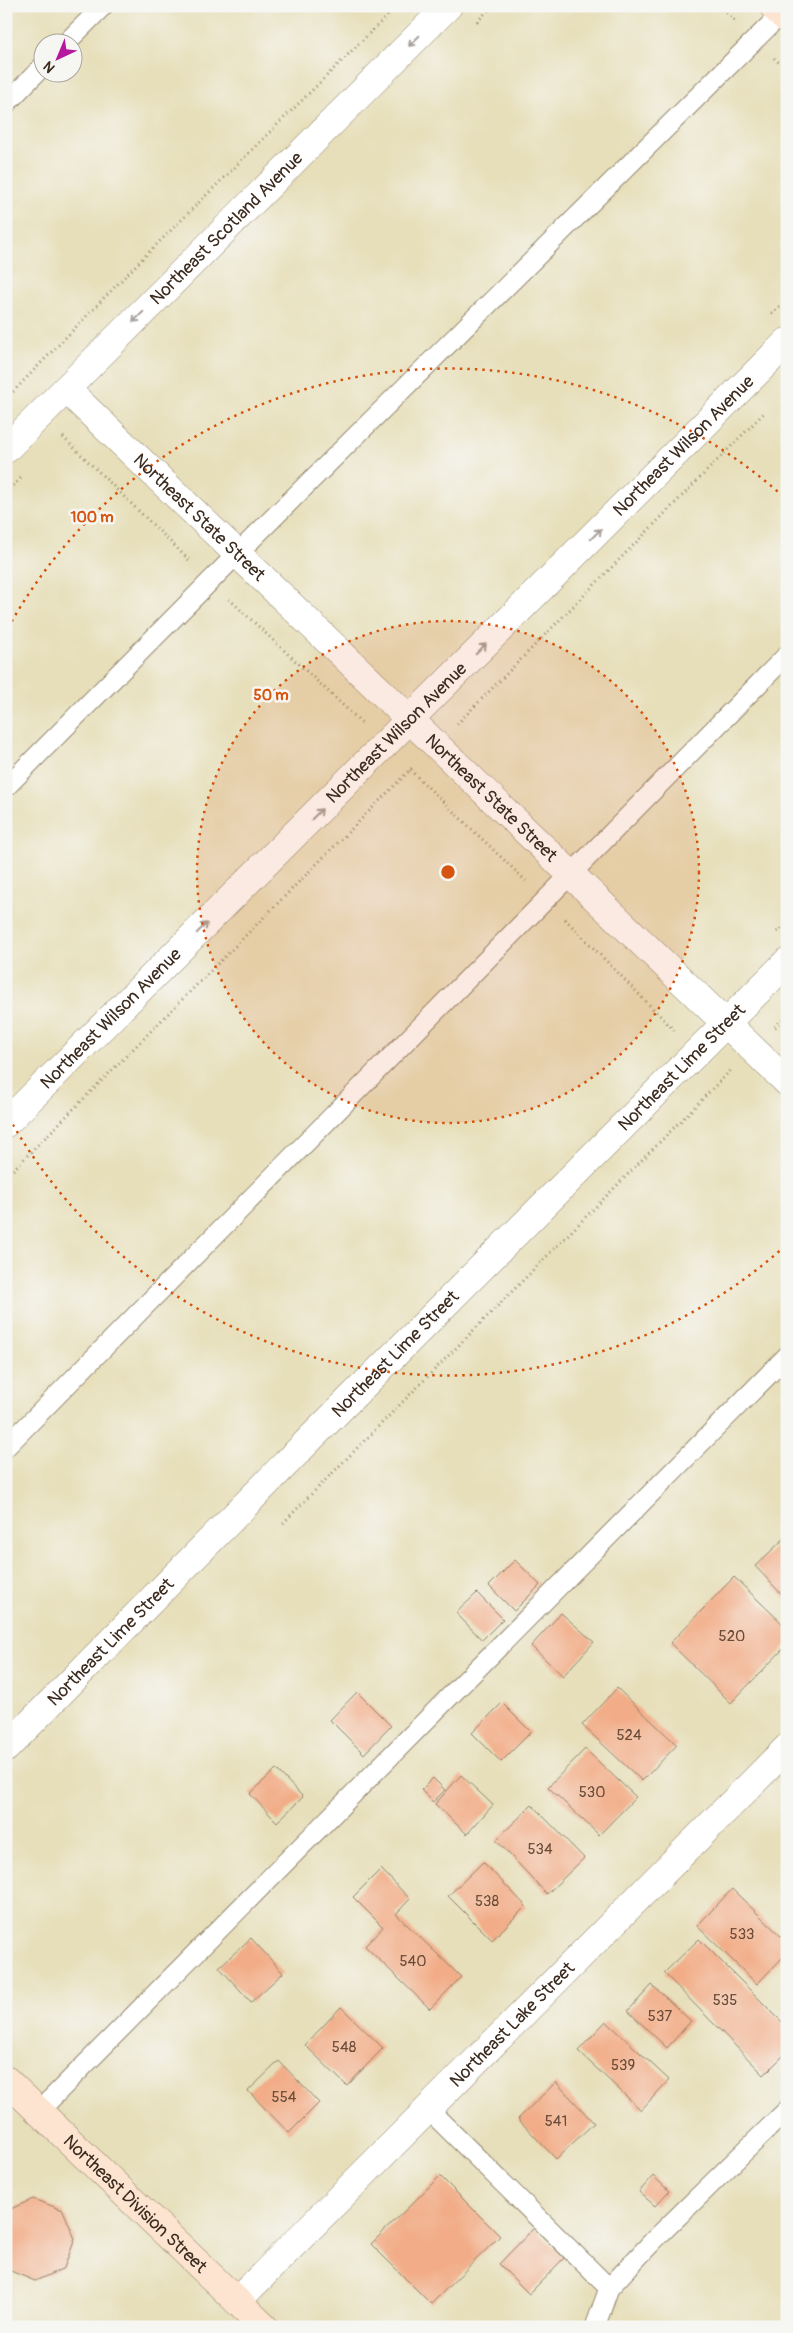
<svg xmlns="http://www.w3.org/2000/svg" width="793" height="2333" viewBox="0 0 793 2333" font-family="Pangolin,sans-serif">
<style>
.building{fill:#f2ad88}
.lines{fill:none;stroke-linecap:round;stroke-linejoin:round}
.lane-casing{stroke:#91846c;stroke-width:21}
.street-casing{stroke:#91846c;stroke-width:29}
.secondary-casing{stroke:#91846c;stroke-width:29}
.path{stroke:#91846c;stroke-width:3;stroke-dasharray:1 4;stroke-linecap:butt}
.lane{stroke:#fff;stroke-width:19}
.street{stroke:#fff;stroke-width:28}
.secondary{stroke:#fde4d0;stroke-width:28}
.oneway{stroke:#a79f9a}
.ring{fill:none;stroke:#d7540e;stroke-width:2.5;stroke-dasharray:2.5 5}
.labels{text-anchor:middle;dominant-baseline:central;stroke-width:5;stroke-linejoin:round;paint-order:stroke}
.number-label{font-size:15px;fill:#694b38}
.street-label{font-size:18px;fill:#3b2a1e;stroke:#f6f6f2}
.centre{fill:#d7540e;stroke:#f6f6f2;stroke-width:2.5}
.ring-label{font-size:15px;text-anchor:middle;font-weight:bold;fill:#d7540e;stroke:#f6f6f2;stroke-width:5;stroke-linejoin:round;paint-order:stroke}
</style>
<rect width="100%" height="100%" fill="#f6f6f2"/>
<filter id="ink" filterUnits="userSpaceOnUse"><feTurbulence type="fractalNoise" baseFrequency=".02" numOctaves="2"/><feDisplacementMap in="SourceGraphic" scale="10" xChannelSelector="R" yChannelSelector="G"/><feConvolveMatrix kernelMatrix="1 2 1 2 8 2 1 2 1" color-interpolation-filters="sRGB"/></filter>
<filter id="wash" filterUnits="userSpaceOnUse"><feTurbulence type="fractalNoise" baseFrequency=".0096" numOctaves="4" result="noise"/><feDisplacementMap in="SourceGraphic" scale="20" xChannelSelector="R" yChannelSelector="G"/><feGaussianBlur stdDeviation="1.12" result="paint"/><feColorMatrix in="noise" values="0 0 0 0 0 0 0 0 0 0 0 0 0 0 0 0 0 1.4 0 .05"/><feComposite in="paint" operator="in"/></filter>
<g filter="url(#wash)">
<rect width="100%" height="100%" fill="#e7dfba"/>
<g id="blocks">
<g class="building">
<path d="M787,1536v64l-32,-34z"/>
<path d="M515,1560l25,25 -26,26 -25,-25z"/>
<path d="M734,1577l53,51v17l-56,58 -61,-60z"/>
<path d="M477,1593l26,26 -21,21 -26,-27z"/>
<path d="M561,1613l33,29 -31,34 -32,-30z"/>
<path d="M617,1688l60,57 -35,36 -60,-56z"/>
<path d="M357,1692l34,34 -27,28 -34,-34z"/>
<path d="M502,1703l29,29 -30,30 -29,-29z"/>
<path d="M585,1749l51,48 -37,38 -51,-48z"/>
<path d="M276,1769l27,28 -26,25 -27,-28z"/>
<path d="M461,1775l32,30 -26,29 -32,-30z"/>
<path d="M433,1778l12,12 -12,12 -12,-12z"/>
<path d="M532,1805l52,53 -37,36 -51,-54z"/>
<path d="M483,1862l43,44 -34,34 -44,-44z"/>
<path d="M381,1869l29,30 -14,15 65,63 -31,32 -65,-63 18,-19 -30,-30z"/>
<path d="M732,1889l55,53v11l-30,31 -60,-58z"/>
<path d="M251,1938l32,35 -32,29 -32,-35z"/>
<path d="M699,1939l88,88v25l-23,23 -100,-102z"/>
<path d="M652,1985l39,36 -24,27 -39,-37z"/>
<path d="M341,2007l42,41 -36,38 -42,-41z"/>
<path d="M606,2021l63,59 -28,30 -63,-59z"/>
<path d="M279,2061l40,42 -30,30 -41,-42z"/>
<path d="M556,2082l38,41 -38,36 -38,-40z"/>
<path d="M440,2176l60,60 -69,68 -60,-60z"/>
<path d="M653,2176l16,15 -14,15 -16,-14z"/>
<path d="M33,2199l30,11 12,29 -11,29 -29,13 -29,-12v-58z"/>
<path d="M534,2228l30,30 -35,36 -30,-30z"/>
</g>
</g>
</g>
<g filter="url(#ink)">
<use href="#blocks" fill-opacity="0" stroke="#91846c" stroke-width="1"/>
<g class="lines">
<defs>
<g id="lane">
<path d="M67,42l36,-36"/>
<path d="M6,104l36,-37"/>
<path d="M6,787l252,-254 523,-519"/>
<path d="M6,1447l781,-792"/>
<path d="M428,2109l181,179"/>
<path d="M39,2111l748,-755"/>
<path d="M595,2327l14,-39 45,-48 133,-130"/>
</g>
<g id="street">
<path id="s1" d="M66,389l721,693"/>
<path id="s2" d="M6,449l442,-443"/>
<path id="s3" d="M6,1123l781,-781"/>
<path id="s4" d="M6,1748l308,-313 473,-473"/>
<path id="s5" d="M237,2301l550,-553"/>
</g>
<g id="secondary">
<path d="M773,6l14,13"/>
<path id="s6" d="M6,2080l258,247"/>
</g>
</defs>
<use href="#lane" class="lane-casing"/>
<use href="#street" class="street-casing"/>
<use href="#secondary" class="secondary-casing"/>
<g class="path">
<path d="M719,6l16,15"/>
<path d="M477,22l15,-16"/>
<path d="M774,58l13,12"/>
<path d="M772,314l15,-15"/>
<path d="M6,399l135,-139 256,-254"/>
<path d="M63,437l128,125"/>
<path d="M6,493l16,-16"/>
<path d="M229,599l133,124"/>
<path d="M457,724l307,-311"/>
<path d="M410,770l116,111"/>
<path d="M565,919l109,111"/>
<path d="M777,932l10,-10"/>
<path d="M775,1027l12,-12"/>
<path d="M6,1177l407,-410"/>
<path d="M283,1523l448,-453"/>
</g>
<use href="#lane" class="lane"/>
<use href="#street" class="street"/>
<use href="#secondary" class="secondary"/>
</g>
<defs><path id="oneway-shaft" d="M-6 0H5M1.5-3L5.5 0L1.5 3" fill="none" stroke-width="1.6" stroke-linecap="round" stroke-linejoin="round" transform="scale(1.25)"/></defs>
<g class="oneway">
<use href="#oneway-shaft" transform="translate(414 41) rotate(135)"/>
<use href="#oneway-shaft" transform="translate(138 317) rotate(135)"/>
<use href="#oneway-shaft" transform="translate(596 534) rotate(-45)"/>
<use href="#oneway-shaft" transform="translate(481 649) rotate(-45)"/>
<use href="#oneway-shaft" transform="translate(317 814) rotate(-45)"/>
<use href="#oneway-shaft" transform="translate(202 928) rotate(-45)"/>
</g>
</g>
<circle cx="448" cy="872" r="251" fill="#d7540e" fill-opacity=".12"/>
<g class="ring">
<circle cx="448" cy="872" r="251"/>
<path d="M785 1246A503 503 0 0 1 8 1116M8 628A503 503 0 0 1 785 498"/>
</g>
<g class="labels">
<g class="number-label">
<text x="732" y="1636">520</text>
<text x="629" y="1735">524</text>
<text x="592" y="1792">530</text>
<text x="540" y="1849">534</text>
<text x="487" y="1901">538</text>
<text x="742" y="1934">533</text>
<text x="413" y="1961">540</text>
<text x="725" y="2000">535</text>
<text x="660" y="2016">537</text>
<text x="344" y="2047">548</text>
<text x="623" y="2065">539</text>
<text x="284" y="2097">554</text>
<text x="556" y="2121">541</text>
</g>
<g class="street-label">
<text stroke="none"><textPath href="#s2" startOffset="312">Northeast Scotland Avenue</textPath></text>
<text stroke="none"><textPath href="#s3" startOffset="958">Northeast Wilson Avenue</textPath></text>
<text stroke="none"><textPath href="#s1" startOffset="185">Northeast State Street</textPath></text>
<text stroke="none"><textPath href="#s3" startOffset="552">Northeast Wilson Avenue</textPath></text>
<text stroke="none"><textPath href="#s1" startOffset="590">Northeast State Street</textPath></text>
<text stroke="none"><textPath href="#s3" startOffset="148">Northeast Wilson Avenue</textPath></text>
<text stroke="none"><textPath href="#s4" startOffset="959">Northeast Lime Street</textPath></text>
<text stroke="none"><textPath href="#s4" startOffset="554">Northeast Lime Street</textPath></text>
<text stroke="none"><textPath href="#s4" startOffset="149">Northeast Lime Street</textPath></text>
<text stroke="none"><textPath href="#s5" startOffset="390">Northeast Lake Street</textPath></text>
<text stroke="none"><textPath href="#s6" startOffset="179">Northeast Division Street</textPath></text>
</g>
</g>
<circle cx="448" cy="872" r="8" class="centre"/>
<g class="ring-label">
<text x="92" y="522">100 m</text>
<text x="271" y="700">50 m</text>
</g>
<rect width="793" height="2333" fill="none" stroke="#f6f6f2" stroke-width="25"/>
<g transform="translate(58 58) rotate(224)"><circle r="24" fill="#f6f6f2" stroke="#aba49d"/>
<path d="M0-4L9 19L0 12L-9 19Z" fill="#b5179e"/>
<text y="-8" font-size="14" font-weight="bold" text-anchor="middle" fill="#3b2a1e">N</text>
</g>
</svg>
